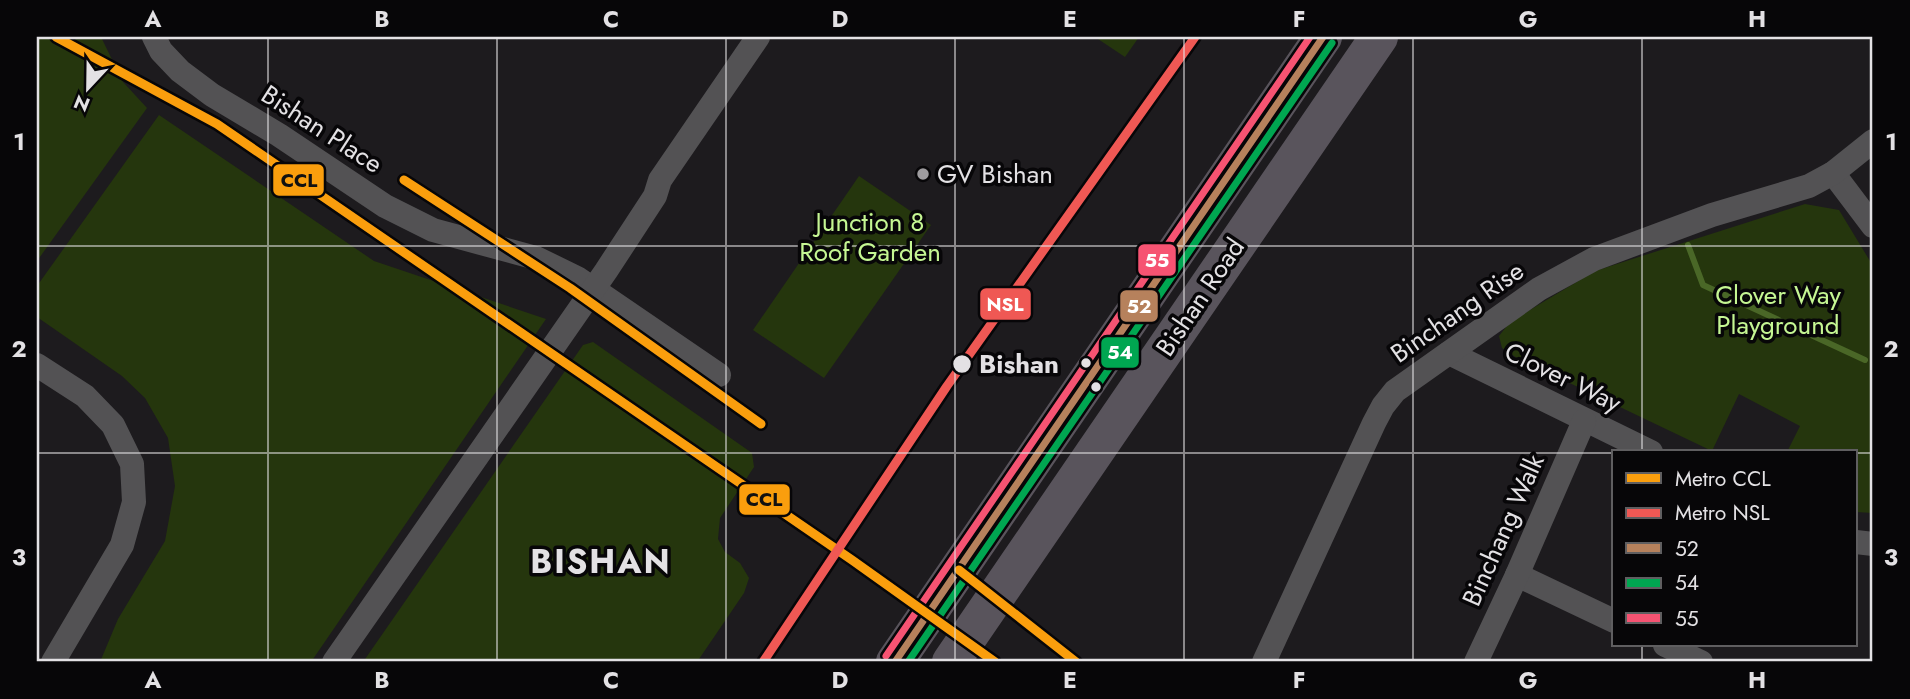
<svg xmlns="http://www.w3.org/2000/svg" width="1910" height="699" viewBox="0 0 1910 699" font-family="Jost,sans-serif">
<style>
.green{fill:#25360d}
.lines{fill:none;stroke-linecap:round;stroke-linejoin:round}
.stream{stroke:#4a6727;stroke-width:6}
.minor{stroke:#535254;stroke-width:24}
.primary{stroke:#59545c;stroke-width:38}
.bus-1-casing{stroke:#070608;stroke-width:12}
.bus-2-casing{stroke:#070608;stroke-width:12}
.bus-3-casing{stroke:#070608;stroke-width:12}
.bus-1{stroke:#b6815c;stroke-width:7}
.bus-2{stroke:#00a651;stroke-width:7}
.bus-3{stroke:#f65372;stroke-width:7}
.metro-1-casing{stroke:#070608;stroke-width:14}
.metro-2-casing{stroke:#070608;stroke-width:14}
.metro-1{stroke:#fa9e0d;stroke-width:9}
.metro-2{stroke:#ef5854;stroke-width:9}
.grid{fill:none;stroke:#e3e1e4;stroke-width:2;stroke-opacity:0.55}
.poi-dot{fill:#9e9c9f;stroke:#070608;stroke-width:2.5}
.bus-dot{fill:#e3e1e4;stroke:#070608;stroke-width:2.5}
.labels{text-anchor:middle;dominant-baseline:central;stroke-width:7;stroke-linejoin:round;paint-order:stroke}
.street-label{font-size:26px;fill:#e3e1e4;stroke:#070608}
.poi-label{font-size:26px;fill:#e3e1e4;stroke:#070608;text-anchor:start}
.park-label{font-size:26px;fill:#c5f693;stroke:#070608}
.stop-label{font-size:26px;font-weight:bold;fill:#e3e1e4;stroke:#070608;text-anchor:start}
.district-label{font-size:33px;font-weight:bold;letter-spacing:2px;fill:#e3e1e4;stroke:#070608}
.line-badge{stroke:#070608;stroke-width:2.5}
.badge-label{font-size:19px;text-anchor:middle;font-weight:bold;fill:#fff}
.pale-badge-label{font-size:19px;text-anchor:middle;font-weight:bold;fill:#111}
.neatline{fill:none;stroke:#e3e1e4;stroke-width:2.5}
.grid-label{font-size:23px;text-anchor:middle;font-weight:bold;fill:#e3e1e4}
</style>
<rect width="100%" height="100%" fill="#1d1b1e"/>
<g class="green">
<path d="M37,37h64l22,45 24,26 -110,153z"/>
<path d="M1095,37h44l-14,20z"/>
<path d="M159,115l215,146 172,58 -235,343h-211l18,-43 47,-78 10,-55 -7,-48 -23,-40 -23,-22 -85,-59v-31z"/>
<path d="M859,176l72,49 -107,153 -71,-48z"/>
<path d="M1805,204l34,6 34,56v247l-17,-1v-60h-69l13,-26 -61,-32 -27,57 -195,-93 -15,-10 -3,-12 11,-14 85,-51z"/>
<path d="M593,342l159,111 2,14 -34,51 -2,21 7,13 15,11 9,15 -5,15 -47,69h-334l220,-317z"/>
</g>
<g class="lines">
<path class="stream" d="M1688,245l15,40 162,75"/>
<g class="minor">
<path d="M154,37l7,14 19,20 32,24 67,40 106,71 48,24 103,28 41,20 142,97"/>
<path d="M1833,173l40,53"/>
<path d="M1449,353l202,99"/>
<path d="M37,365l48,31 28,29 19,39 2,38 -12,43 -69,117"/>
<path d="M1856,542l17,2"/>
<path d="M1517,575l97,46"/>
<path d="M1665,645l36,17"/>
<path d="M334,662l272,-391 49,-75 5,-16 98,-143"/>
<path d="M1264,662l110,-239 9,-17 12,-15 144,-102 55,-30 118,-44 97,-29 24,-13 40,-32"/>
<path d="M1476,662l41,-87 67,-154"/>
</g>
<g class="primary">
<path d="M895,662l428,-625"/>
<path d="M951,662l428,-625"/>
</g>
<defs>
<path id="bus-1" d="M895,662l428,-625"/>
<path id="bus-2" d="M908,662l424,-619"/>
<path id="bus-3" d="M886,656l424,-619"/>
</defs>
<use href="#bus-1" class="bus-1-casing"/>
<use href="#bus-2" class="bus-2-casing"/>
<use href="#bus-3" class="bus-3-casing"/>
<use href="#bus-1" class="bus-1"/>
<use href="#bus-2" class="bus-2"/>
<use href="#bus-3" class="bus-3"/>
<defs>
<g id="metro-1">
<path d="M56,37l161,87 635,436 143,102"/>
<path d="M404,180l166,108 191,136"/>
<path d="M959,570l117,92"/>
</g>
<path id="metro-2" d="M763,662l184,-276 248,-349"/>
</defs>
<use href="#metro-1" class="metro-1-casing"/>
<use href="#metro-2" class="metro-2-casing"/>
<use href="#metro-1" class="metro-1"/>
<use href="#metro-2" class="metro-2"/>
</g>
<path class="grid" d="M268,37v625M497,37v625M726,37v625M955,37v625M1184,37v625M1413,37v625M1642,37v415M37,246h1836M37,453h1577M1856,453h17M1642,645v17"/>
<circle class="poi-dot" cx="923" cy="174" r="7"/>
<g class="bus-dot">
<circle cx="1086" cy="363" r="6"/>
<circle cx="962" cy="364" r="10"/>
<circle cx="1096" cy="387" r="6"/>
</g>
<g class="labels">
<g class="street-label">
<text transform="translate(322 129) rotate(33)">Bishan Place</text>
<text transform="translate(1200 297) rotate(-56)">Bishan Road</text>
<text transform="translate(1457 312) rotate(-35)">Binchang Rise</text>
<text transform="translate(1563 377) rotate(26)">Clover Way</text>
<text transform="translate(1503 530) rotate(-66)">Binchang Walk</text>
</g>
<g class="poi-label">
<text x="937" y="174">GV Bishan</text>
</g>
<g class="park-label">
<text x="870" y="222">Junction 8<tspan x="870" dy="30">Roof Garden</tspan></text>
<text x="1778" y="295">Clover Way<tspan x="1778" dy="30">Playground</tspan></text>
</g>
<g class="stop-label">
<text x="979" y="364">Bishan</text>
</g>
<g class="district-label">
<text x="601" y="561">BISHAN</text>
</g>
</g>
<g class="line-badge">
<rect x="272" y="163" width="53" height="34" rx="7" fill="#fa9e0d"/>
<rect x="1137" y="243" width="40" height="34" rx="7" fill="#f65372"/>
<rect x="979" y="287" width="53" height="34" rx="7" fill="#ef5854"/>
<rect x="1119" y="289" width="40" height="34" rx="7" fill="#b6815c"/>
<rect x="1100" y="336" width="40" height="33" rx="7" fill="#00a651"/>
<rect x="738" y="483" width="53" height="33" rx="7" fill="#fa9e0d"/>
</g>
<g class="badge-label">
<text x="1157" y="267">55</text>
<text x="1005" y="311">NSL</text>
<text x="1139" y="313">52</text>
<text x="1120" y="359">54</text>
</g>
<g class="pale-badge-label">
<text x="299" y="187">CCL</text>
<text x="764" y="506">CCL</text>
</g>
<rect width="1910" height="699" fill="none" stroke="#070608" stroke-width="77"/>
<rect x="1612" y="450" width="245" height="196" fill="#070608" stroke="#5f5e60" stroke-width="2"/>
<rect x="1626" y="473" width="35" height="10" fill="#fa9e0d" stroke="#5f5e60" stroke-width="2"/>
<text x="1675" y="486" font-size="21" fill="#e3e1e4">Metro CCL</text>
<rect x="1626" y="508" width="35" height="10" fill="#ef5854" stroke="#5f5e60" stroke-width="2"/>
<text x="1675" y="520" font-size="21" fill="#e3e1e4">Metro NSL</text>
<rect x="1626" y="543" width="35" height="10" fill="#b6815c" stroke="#5f5e60" stroke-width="2"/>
<text x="1675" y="556" font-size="21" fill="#e3e1e4">52</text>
<rect x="1626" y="578" width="35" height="10" fill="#00a651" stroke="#5f5e60" stroke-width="2"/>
<text x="1675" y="590" font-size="21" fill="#e3e1e4">54</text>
<rect x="1626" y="613" width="35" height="10" fill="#f65372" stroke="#5f5e60" stroke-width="2"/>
<text x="1675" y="626" font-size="21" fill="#e3e1e4">55</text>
<g transform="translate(88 88) rotate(202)" stroke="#070608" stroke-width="5" paint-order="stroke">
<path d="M0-5L12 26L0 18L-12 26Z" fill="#e3e1e4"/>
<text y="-10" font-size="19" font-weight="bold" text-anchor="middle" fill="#e3e1e4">N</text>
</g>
<rect x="38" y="38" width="1833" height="622" class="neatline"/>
<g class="grid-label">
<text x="153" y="27">A</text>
<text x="382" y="27">B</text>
<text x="611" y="27">C</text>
<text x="840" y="27">D</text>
<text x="1070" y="27">E</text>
<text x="1299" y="27">F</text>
<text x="1528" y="27">G</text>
<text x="1757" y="27">H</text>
<text x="19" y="150">1</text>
<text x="1891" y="150">1</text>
<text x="19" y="357">2</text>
<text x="1891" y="357">2</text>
<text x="19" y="565">3</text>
<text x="1891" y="565">3</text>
<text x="153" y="688">A</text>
<text x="382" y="688">B</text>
<text x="611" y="688">C</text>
<text x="840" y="688">D</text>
<text x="1070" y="688">E</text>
<text x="1299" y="688">F</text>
<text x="1528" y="688">G</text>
<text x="1757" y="688">H</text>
</g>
</svg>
